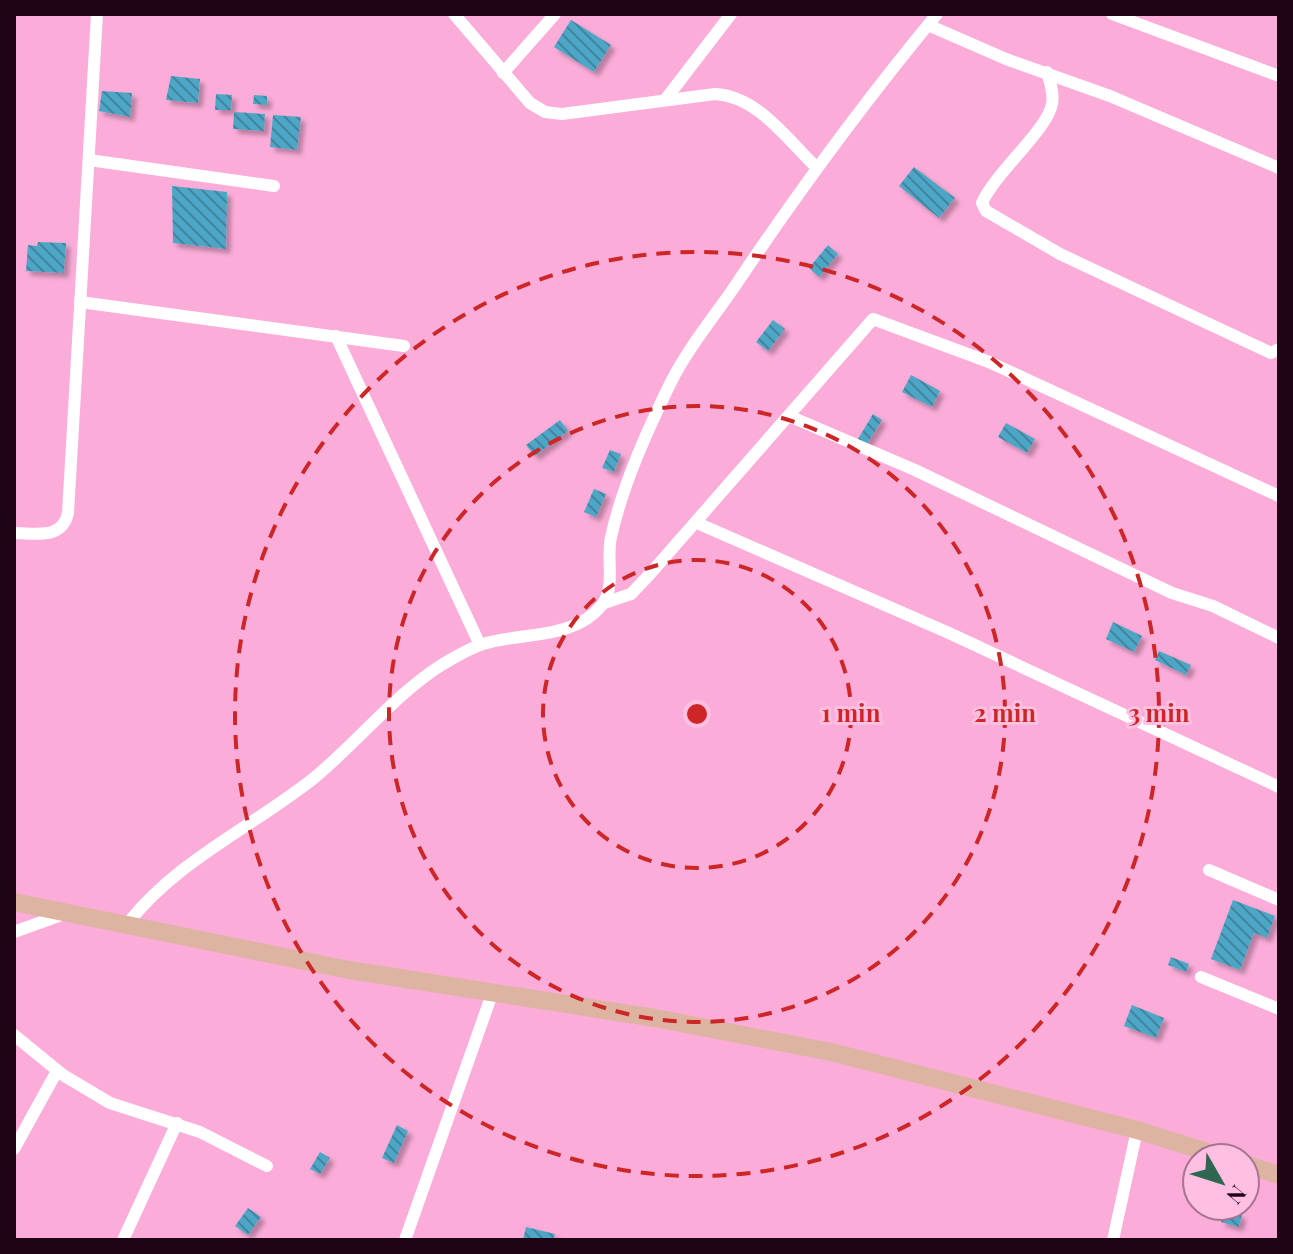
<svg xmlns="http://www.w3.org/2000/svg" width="1293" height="1254" viewBox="0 0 1293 1254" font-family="'Playfair Display',serif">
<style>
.building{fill:url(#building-back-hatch);filter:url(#shadow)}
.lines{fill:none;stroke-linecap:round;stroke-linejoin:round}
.minor{stroke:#fff;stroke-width:12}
.primary{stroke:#ddb4a1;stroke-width:18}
.ring{fill:none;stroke:#cd2627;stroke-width:4;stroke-dasharray:14 10}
.centre{fill:#cd2627;stroke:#ffbfe2;stroke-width:4}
.ring-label{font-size:24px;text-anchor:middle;font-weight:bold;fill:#cd2627;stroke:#ffbfe2;stroke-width:6;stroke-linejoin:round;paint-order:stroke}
</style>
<defs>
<pattern id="building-back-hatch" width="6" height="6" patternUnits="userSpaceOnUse" patternTransform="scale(2)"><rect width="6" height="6" fill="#4ea6c5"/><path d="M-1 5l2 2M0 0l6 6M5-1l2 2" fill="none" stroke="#40859f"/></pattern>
<filter id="shadow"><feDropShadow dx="4.5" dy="4.5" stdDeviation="2" flood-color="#0004"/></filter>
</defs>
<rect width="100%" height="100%" fill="#fbacd9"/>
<g class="building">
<path d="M571,20l40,25 -17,27 -40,-25z"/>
<path d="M171,76l29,3 -2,24 -32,-3z"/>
<path d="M102,91l30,2 -2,24 -31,-6z"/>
<path d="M216,94l16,1 -1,15h-16z"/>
<path d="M254,95l13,1v9l-14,-1z"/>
<path d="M234,112l31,2 -1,17 -31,-2z"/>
<path d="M273,115l28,2 -4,33 -27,-3z"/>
<path d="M914,167l41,31 -16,20 -40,-32z"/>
<path d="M172,186l55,6 -1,57 -53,-6z"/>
<path d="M38,242l28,1 -2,30 -38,-2 2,-26 9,1z"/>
<path d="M828,245l10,9 -19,23 -10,-9z"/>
<path d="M773,320l12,9 -17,22 -12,-9z"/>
<path d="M911,375l29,16 -8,16 -30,-15z"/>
<path d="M873,414l9,6 -15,24 -9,-5z"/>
<path d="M560,420l8,11 -33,25 -9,-11z"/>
<path d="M1006,423l29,16 -8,14 -29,-16z"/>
<path d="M610,450l11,4 -7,18 -12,-4z"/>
<path d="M594,489l12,5 -10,23 -12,-5z"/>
<path d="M1113,622l29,14 -8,16 -28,-13z"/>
<path d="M1159,651l32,14 -5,10 -31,-15z"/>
<path d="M1233,900l42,16 -8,22 -13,-5 -14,37 -29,-11z"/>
<path d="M1171,957l18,7 -3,8 -18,-7z"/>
<path d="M1132,1005l32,13 -8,20 -32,-12z"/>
<path d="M397,1125l11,6 -14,32 -12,-5z"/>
<path d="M320,1152l10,6 -10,16 -10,-5z"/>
<path d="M248,1208l13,9 -13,18 -13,-9z"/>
<path d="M1224,1209l18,6 -3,12 -18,-5z"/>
<path d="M526,1227l29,7 -2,6h-30z"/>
</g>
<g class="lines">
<g class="minor">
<path d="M454,14l76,89 15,9 17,2 153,-20c42,2 71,44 100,72"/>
<path d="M1112,14l167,62"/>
<path d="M928,25l78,34 104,37 169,72"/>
<path d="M1047,72c3,10 7,21 5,32 -4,25 -57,69 -70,99l4,8 74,43 211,99 8,-4"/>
<path d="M503,73l52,-59"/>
<path d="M665,100l66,-86"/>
<path d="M89,160l185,26"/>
<path d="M80,302l324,44"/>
<path d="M336,336l144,309"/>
<path d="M789,416l126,54 257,123 41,13 66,32"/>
<path d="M697,523l252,110 330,154"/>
<path d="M14,533c22,0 48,7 54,-20l29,-499"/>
<path d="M604,603l27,-9 19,-20 223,-255 116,43 290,134"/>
<path d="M1209,870l70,30"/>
<path d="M128,923c51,-64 123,-95 186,-145 45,-37 80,-83 129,-114 12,-7 27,-16 40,-20 39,-12 91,-4 119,-39 14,-18 4,-47 9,-68 12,-53 36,-106 60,-155 17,-34 43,-65 64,-96 63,-94 130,-185 202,-272"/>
<path d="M14,932l50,-18"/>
<path d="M1201,977l78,32"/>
<path d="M14,1035l49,40 47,28 90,29 67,34"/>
<path d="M14,1149l43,-78"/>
<path d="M123,1240l54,-117"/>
<path d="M405,1240l87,-246"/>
<path d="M1113,1240l24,-110"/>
</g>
<g class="primary">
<path d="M14,902l335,68 306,48 176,34 306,78 89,28"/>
<path d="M1245,1164l34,11"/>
</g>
</g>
<g class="ring">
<circle cx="697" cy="714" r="154"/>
<circle cx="697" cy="714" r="308"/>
<circle cx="697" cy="714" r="462"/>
</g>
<circle cx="697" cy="714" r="12" class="centre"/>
<g class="ring-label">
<text x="851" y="722">1 min</text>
<text x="1005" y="722">2 min</text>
<text x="1159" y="722">3 min</text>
</g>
<rect width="1293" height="1254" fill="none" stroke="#1f0415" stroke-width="32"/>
<g transform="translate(1221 1182) rotate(129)"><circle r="38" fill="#ffbfe2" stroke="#a57490" stroke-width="2"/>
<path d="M0-6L14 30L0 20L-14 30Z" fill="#2e6750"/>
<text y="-12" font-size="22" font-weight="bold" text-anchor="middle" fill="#1f0415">N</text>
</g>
</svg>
